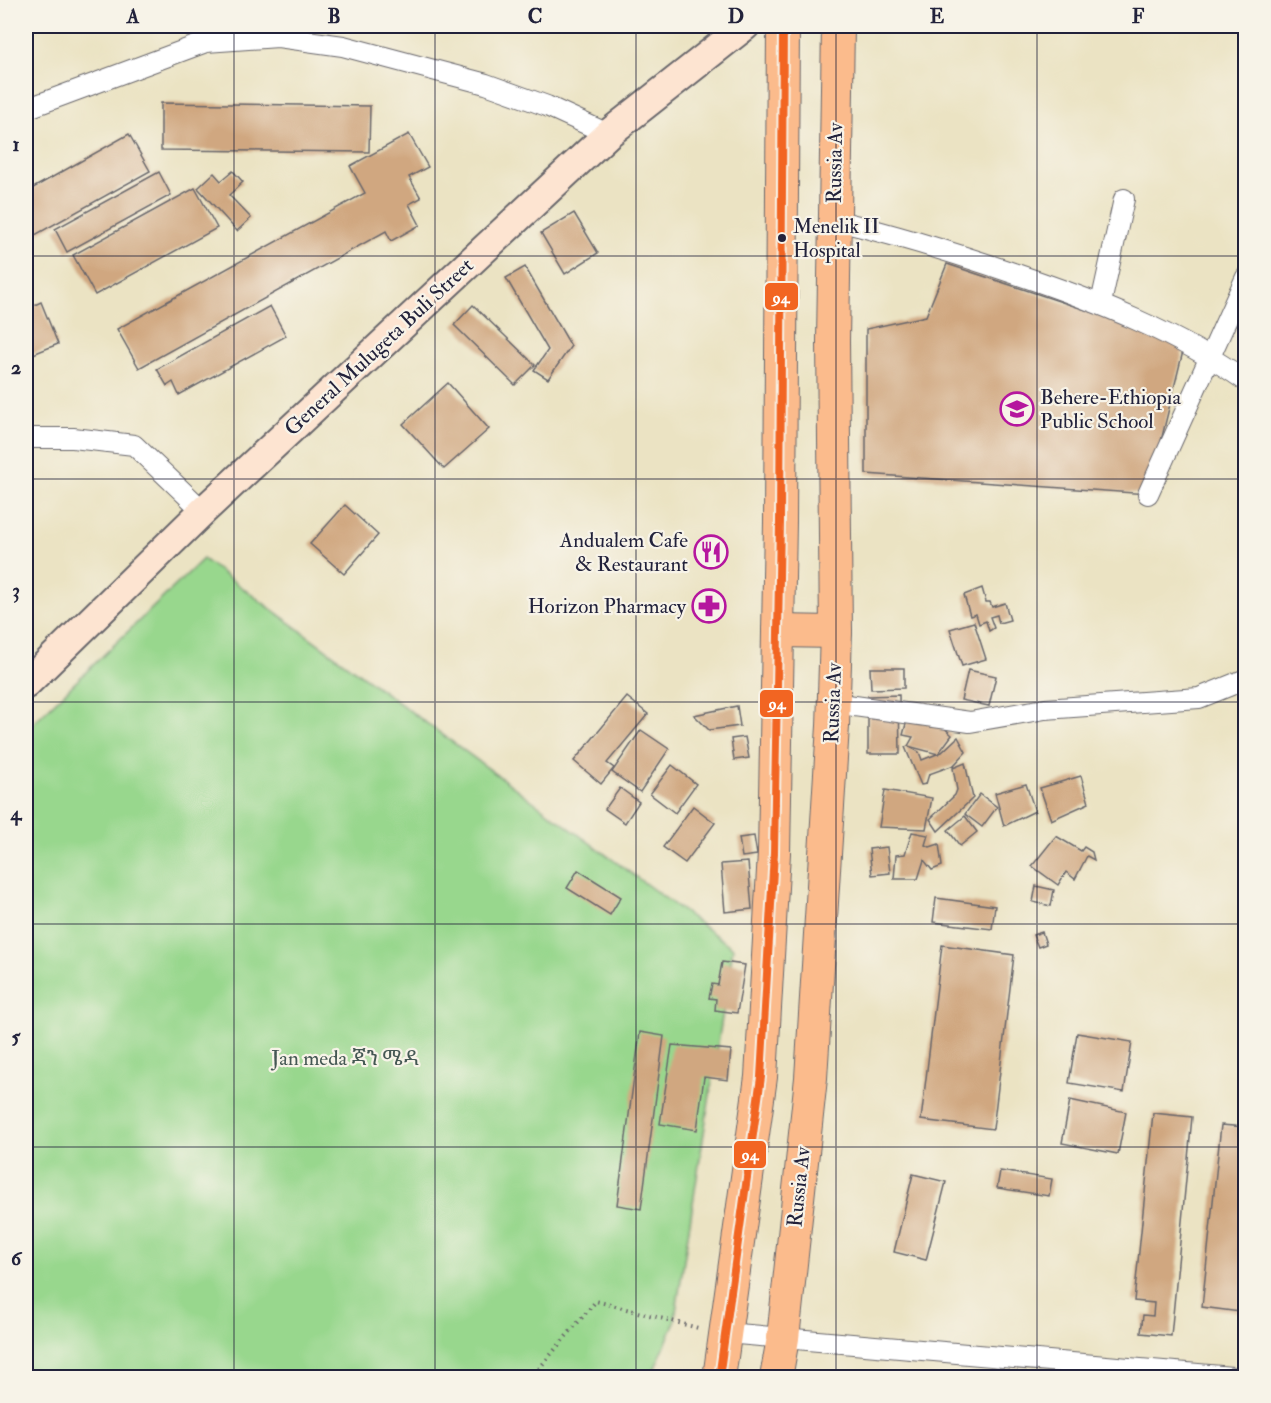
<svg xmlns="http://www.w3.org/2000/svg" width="1271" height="1403" viewBox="0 0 1271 1403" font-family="'IM FELL Double Pica','Noto Serif Ethiopic',serif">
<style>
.green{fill:#98d78d;stroke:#5d7c64;stroke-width:1.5}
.building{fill:#d0a780}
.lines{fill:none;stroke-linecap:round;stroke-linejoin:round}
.minor-casing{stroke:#68666b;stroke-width:22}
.secondary-casing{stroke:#68666b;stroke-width:32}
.primary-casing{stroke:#68666b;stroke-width:34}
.path{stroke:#68666b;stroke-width:4;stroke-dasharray:1.5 4.5;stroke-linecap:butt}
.minor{stroke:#fff;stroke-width:20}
.secondary{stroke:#fde4d1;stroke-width:28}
.primary{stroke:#fbbb8c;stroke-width:32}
.bus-1-casing{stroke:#f7f3e8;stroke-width:12}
.bus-1{stroke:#f26522;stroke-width:8}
.grid{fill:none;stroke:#22223b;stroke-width:1.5;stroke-opacity:0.55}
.bus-dot{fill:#22223b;stroke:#f7f3e8;stroke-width:2}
.labels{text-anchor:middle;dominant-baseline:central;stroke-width:4.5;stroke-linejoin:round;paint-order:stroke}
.bus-label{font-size:20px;fill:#22223b;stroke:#f7f3e8;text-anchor:start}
.street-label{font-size:21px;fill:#22223b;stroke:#f7f3e8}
.poi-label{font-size:21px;fill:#22223b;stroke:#f7f3e8;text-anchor:end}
.park-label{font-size:21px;fill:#455854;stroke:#f7f3e8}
.line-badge{stroke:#f7f3e8;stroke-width:2}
.badge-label{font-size:16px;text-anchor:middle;font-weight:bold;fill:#fff}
.neatline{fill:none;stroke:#22223b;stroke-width:2}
.grid-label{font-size:20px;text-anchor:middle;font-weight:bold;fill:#22223b}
</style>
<rect width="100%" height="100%" fill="#f7f3e8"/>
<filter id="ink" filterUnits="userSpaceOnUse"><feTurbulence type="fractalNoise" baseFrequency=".0167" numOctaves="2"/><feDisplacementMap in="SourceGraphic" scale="12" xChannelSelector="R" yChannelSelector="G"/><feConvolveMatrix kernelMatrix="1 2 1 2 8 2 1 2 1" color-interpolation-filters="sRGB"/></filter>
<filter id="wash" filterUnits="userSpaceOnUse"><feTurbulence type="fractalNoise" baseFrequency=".008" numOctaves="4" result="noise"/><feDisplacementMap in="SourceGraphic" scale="24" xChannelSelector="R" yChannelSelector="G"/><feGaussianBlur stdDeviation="1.35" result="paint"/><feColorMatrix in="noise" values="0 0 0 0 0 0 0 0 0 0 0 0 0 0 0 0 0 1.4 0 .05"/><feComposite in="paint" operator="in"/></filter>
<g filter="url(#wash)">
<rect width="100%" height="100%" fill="#ebe3c3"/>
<path class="green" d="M203,559l530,389 -59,376 -23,53 -625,1v-648z"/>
<g id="blocks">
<g class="building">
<path d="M161,103l209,3 -1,46 -208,-2z"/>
<path d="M129,134l21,37 -122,68 -2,-6v-41z"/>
<path d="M409,134l19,33 -19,10 12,21 -12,6 11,21 -29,16 -5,-10 -247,137 -22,-39 248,-136 -15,-27z"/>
<path d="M233,171l10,11 -14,13 22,23 -14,13 -39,-43 16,-15 7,8z"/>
<path d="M159,172l12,23 -104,57 -12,-23z"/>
<path d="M195,188l22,40 -122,67 -22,-40z"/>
<path d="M574,213l24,40 -33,21 -24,-41z"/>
<path d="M947,264l238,79 -37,151 -282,-20v-145l60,-13z"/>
<path d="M525,267l46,79 -23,33 -14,-9 14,-20 -42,-72z"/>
<path d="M41,302l17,42 -32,13v-48z"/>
<path d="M473,305l62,60 -20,20 -61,-60z"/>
<path d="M270,306l16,30 -107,59 -6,-13 -6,4 -10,-17z"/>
<path d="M448,383l41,46 -45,40 -41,-45z"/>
<path d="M345,505l33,30 -34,39 -34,-30z"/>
<path d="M982,588l4,14h4l2,5 13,-4 5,17 -11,3 -2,-8 -7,2 4,11 -5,3 -3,-10 -7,3 -3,-10 -6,2 -6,-21z"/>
<path d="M974,622l12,37 -24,7 -12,-37z"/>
<path d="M870,668h34v20l-33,1z"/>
<path d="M968,670l28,6 -7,30 -28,-6z"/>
<path d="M899,695l1,59h-32v-58z"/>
<path d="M627,697l21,17 -41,49 7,5 -13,16 -27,-23z"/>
<path d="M737,706l3,20 -31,4 -15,-15z"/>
<path d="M909,713l32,12 11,10 -14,19 -30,-8 5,-9 -10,-2z"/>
<path d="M641,730l28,19 -29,43 -28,-20z"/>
<path d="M745,737l4,21 -15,2 -3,-21z"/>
<path d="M958,737l8,15 -12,13 -25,9 -3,10 -5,1 -16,-38 3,-1 11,6 3,8 20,-8z"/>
<path d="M965,763l8,35 -35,33 -8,-12 25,-24 2,-5 -4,-22z"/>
<path d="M672,765l24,19 -21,29 -25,-19z"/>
<path d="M1081,776l8,27 -38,17 -11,-32z"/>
<path d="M1026,784l9,27 -31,15 -9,-33z"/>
<path d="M620,788l19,14 -14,21 -20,-14z"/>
<path d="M885,790l47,8 -6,31 -47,-2z"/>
<path d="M980,794l17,13 -15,20 -17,-13z"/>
<path d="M693,806l22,17 -30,40 -22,-16z"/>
<path d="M965,816l12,16 -17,14 -12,-16z"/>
<path d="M912,832l16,3 -3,10 5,2 9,-3 3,22 -10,4 -8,-10 -6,19h-24l2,-24 9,-1z"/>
<path d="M754,836l3,19 -15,2 -3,-19z"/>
<path d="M1056,836l25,15 3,-4 8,5 2,8 -7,-4 -12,23 -9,-7 -8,13 -26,-19z"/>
<path d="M887,847l3,26 -18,2 -3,-26z"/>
<path d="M748,862l4,47 -27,3 -4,-48z"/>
<path d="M578,870l43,27 -11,18 -43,-27z"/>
<path d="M1036,886l18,4 -3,16 -18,-4z"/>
<path d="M936,898l59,8 -3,23 -59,-7z"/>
<path d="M1042,932l4,12 -8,3 -5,-12z"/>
<path d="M942,945l72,10 -21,174 -72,-9z"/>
<path d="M722,962l23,3 -8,48 -22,-3 1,-11 -7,-1 3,-14 6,1z"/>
<path d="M640,1032l24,4 -23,173 -24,-4z"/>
<path d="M1077,1033l55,9 -8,50 -55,-9z"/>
<path d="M672,1045l59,5 -3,30 -24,-3 -7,53 -37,-6z"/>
<path d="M1070,1100l56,12 -8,42 -56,-11z"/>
<path d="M1153,1113l39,4 -21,219 -30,-3 2,-18 10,1 1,-13 -20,-2z"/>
<path d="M1221,1125l24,2v137l-5,48 -38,-5z"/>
<path d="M1000,1171l52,8 -3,17 -52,-8z"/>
<path d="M913,1174l33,8 -20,78 -32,-8z"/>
</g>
</g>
</g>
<g filter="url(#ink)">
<use href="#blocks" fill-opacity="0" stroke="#68666b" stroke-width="1.5"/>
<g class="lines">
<defs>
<g id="minor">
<path d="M26,109l180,-67 72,-5 65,9 143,38 61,22 61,28"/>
<path d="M834,220c63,15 124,34 185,55 80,27 157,57 227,106"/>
<path d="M1101,303l23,-104"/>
<path d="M26,438h47l61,7 69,66"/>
<path d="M1148,494l98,-217"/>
<path d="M833,703l137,19 75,-13 154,-11 47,-19"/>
<path d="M726,1333l518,45"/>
</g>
<path id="secondary" d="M26,684l177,-173 405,-377 137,-108"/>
<g id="primary">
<path d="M778,631l58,1"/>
<path d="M719,1378l42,-301 13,-224 6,-331 3,-496"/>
<path d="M776,1378l7,-40 28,-260 22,-352 3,-94 -3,-291 5,-315"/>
</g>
</defs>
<use href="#minor" class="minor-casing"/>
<use href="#secondary" class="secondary-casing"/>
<use href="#primary" class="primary-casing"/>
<path class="path" d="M531,1378l65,-77 102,27"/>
<use href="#minor" class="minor"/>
<use href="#secondary" class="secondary"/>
<use href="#primary" class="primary"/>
<defs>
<path id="bus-1" d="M719,1378l42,-301 13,-224 6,-331 3,-496"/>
</defs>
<use href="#bus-1" class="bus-1-casing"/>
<use href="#bus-1" class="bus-1"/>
</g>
</g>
<path class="grid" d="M234,26v1352M435,26v1352M636,26v1352M836,26v1352M1037,26v1352M26,256h1220M26,479h1220M26,702h1220M26,924h1220M26,1147h1220"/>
<defs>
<symbol id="school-ring" viewBox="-11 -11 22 22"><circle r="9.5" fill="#f7f3e8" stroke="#b5179e" stroke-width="1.5"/><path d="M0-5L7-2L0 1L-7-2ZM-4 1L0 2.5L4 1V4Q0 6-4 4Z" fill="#b5179e"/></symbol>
<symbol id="restaurant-ring" viewBox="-11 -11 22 22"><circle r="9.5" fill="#f7f3e8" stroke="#b5179e" stroke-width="1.5"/><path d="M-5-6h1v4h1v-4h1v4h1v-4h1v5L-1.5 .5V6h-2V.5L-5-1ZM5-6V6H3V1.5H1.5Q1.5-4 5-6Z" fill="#b5179e"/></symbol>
<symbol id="pharmacy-ring" viewBox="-11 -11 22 22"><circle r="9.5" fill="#f7f3e8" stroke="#b5179e" stroke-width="1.5"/><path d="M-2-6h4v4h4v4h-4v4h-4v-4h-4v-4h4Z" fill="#b5179e"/></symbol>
</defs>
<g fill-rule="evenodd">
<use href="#school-ring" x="998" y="390" width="38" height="38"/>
<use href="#restaurant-ring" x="692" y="533" width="38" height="38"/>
<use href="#pharmacy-ring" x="690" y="587" width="38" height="38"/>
</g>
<circle class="bus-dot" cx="782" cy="238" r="5"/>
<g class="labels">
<g class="bus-label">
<text x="793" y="226">Menelik II<tspan x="793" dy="24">Hospital</tspan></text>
</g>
<g class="street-label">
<text transform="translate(835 163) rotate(-89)">Russia Av</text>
<text transform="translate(379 347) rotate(-43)">General Mulugeta Buli Street</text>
<text transform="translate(833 703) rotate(-88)">Russia Av</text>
<text transform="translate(799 1187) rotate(-84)">Russia Av</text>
</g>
<g class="poi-label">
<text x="1040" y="397" text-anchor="start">Behere-Ethiopia<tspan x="1040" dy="24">Public School</tspan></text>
<text x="688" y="540">Andualem Cafe<tspan x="688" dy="24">&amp; Restaurant</tspan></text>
<text x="686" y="606">Horizon Pharmacy</text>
</g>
<g class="park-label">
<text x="345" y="1058">Jan meda ጃን ሜዳ</text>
</g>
</g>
<g class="line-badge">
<rect x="764" y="282" width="35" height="29" rx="6" fill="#f26522"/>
<rect x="759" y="689" width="35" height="29" rx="6" fill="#f26522"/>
<rect x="733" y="1140" width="34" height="29" rx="6" fill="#f26522"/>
</g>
<g class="badge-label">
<text x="781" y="303">94</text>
<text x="777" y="709">94</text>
<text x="750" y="1160">94</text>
</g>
<rect width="1271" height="1403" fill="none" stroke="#f7f3e8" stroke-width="66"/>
<rect x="33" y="33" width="1205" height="1337" class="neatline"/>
<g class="grid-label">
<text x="133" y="23">A</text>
<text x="334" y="23">B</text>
<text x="535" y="23">C</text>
<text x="736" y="23">D</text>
<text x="937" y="23">E</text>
<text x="1138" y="23">F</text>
<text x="16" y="151">1</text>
<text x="16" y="374">2</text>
<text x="16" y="597">3</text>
<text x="16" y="820">4</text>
<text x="16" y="1043">5</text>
<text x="16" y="1265">6</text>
</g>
</svg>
